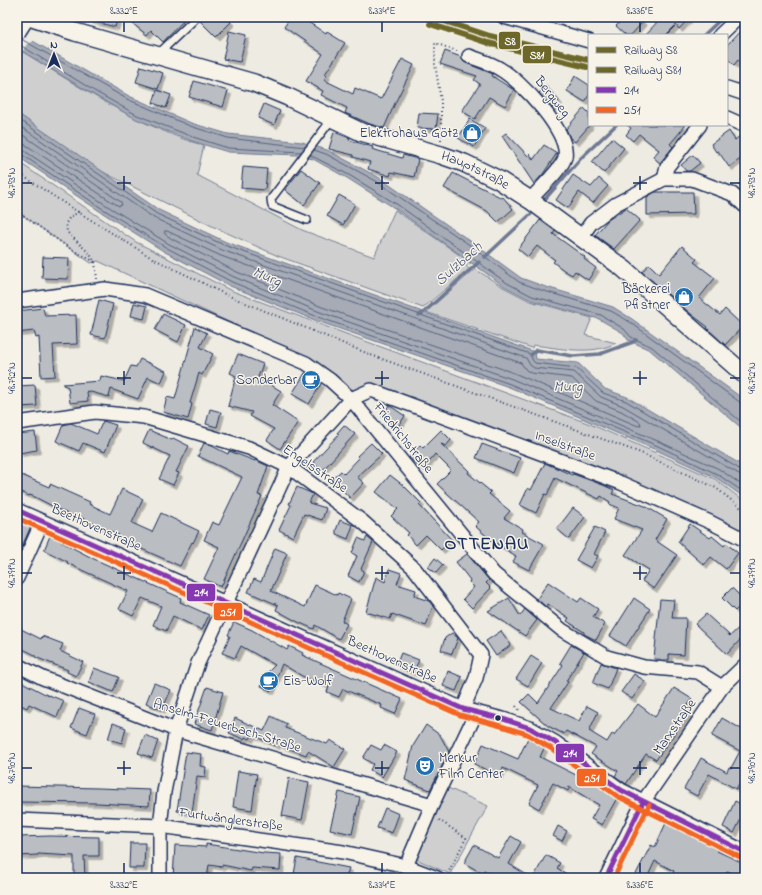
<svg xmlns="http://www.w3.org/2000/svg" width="762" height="895" viewBox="0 0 762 895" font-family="'Indie Flower',sans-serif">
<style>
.green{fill:#cfcfcf;stroke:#757f96}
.water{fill:#a6abb5;stroke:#6e7992}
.pier{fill:#eeebe2}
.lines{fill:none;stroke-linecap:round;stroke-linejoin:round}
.shore{stroke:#536181;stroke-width:1}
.stream{stroke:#6e7992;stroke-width:3.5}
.building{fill:#babdc2;stroke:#1b2f5e;filter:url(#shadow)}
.service-casing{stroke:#1b2f5e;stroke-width:10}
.minor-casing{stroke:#1b2f5e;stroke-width:16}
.tertiary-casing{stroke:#1b2f5e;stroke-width:20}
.path{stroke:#1b2f5e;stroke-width:2;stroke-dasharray:1 3;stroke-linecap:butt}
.service{stroke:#f7f3e8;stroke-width:7}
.minor{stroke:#f7f3e8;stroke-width:13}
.tertiary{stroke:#f7f3e8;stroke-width:17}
.bus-1-casing{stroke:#f7f3e8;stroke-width:8}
.bus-2-casing{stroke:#f7f3e8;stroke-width:8}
.bus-1{stroke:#8638b0;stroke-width:5}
.bus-2{stroke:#f26522;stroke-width:5}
.rail-1-casing{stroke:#f7f3e8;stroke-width:9}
.rail-2-casing{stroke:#f7f3e8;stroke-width:9}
.rail-1{stroke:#6d682a;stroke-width:6}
.rail-2{stroke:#6d682a;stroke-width:6}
.ticks{fill:none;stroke:#1b2f5e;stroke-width:1.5}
.bus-dot{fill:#1b2f5e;stroke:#f7f3e8;stroke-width:1.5}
.labels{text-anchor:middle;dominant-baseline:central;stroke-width:3;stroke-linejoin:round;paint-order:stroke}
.street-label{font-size:14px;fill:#1b2f5e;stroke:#f7f3e8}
.poi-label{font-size:14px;fill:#1b2f5e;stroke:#f7f3e8;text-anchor:end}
.water-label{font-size:15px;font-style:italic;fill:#455478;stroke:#f7f3e8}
.district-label{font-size:18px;font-weight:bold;letter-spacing:1px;fill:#1b2f5e;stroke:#f7f3e8}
.line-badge{stroke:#f7f3e8;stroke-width:1.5}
.badge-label{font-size:11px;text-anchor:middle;font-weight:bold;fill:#fff}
.neatline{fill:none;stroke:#1b2f5e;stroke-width:1.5}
.ticks-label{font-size:10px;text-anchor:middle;fill:#1b2f5e}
</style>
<defs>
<filter id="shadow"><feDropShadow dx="3.5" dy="3.5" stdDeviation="0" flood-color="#0004"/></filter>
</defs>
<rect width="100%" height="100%" fill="#eeebe2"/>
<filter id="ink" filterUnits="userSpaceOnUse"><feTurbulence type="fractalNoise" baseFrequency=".025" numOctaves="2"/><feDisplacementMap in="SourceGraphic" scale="8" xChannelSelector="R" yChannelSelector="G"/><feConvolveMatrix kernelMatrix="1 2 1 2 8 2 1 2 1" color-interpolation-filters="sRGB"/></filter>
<g filter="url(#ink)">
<g class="green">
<path d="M23,52c45,28 89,57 138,78 14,6 28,12 43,15l-7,30 105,55 72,27 21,-47 76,53 -5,3 3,3 -46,39 -145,-52 -64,-29 -117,-58 -80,-56v-52z"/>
<path d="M17,161l119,81 94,48 89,34 271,100 125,55 30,23v32l-375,-149c-8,1 -13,5 -21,5l-39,-30 -212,-99 -7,2 -74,-52z"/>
<path d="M475,269l28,18 27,14 62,17 -7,17 31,8c-25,13 -56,5 -83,2l-1,3 -106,-36z"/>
<path d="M448,788l40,18 -38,68 -34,-15z"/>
</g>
<g class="water">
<path d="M17,32l112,64 62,27 37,11 74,8 25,8 51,27 88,61 55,40 22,8 70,21 19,12 113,81v31l-95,-81 -22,-10 -5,-7 -24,-14 -68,-19 -27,-14 -108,-77 -49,-31 -34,-19 -16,-4 -69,-3 -36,-11 -56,-22 -42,-24 -77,-47z"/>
<path d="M17,113l142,97 67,32 309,110 1,7 42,4 27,26 22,8 118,70v31l-30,-21 -59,-27 -147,-63 -192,-66 -87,-35 -65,-34 -64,-40 -84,-56z"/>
</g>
<path class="pier" d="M17,30l18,10 -8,4 -6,9 -4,-3z"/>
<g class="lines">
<g class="shore">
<path d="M21,39l106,60 63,27 38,12 77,9"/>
<path d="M17,45h3l76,47 41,23 56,22 35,11 73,4"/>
<path d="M17,118l140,96 67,31 306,109 3,7 2,2 41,5 27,25 23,8 115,69h4"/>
<path d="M17,124l137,94 68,32 304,108 4,7 4,3 40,4 27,25 22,9 116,68 6,1"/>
<path d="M17,131l104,71 1,3 -3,1 -10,-6 -83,-55 -9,-3"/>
<path d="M17,148l6,2 83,55 63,39 65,33 86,35 192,67 148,63 59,27 26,18"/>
<path d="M314,150l12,4 50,27 88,60 55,41 22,8 70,21 19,11 111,81h4"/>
<path d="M17,153l4,1 82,55 64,39 65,34 86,35 192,67 148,62 59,28 28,19"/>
<path d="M310,155l39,20 49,30 109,78 25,13 69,19 23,14 7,8 21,10 93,78"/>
<path d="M165,231h2l54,25 300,107 5,7 5,3 41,5 24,23 25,10 19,11 1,3 -3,1 -124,-53 -192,-66 -85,-35 -65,-33 -7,-5z"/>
</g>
<g class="stream">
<path d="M704,35l19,-18"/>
<path d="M545,199l36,-41 35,-33"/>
<path d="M485,257l46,-43"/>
<path d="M419,315l4,-2 56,-51"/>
<path d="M531,355l5,-5 37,6 27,-2 33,-12 3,-2"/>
</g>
</g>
<g class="building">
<path d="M90,17h28l-3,10 -26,-7z"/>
<path d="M139,17h48l-24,25 -12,-12 -4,5 -14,-11z"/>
<path d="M202,17h24l5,5 -15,15 -16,-16z"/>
<path d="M291,17h10l25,17 1,-2 18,11 -20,31 2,1 -3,5 29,14 2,-6 26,11 21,-40 12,6 -18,36 -12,27 -14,-4 -25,-11 2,-5 -26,-13 2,-4 -17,-10 17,-27 -39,-27z"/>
<path d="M625,17h13l5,5 -12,13h-5l-10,-9z"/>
<path d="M662,17h28l-11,12 -3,-4 -10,10h-21z"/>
<path d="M745,26v31l-5,5 -2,-2 -4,5 -7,-7v-13z"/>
<path d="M229,31l17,4 -6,27 -17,-3z"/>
<path d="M445,51l16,6 2,4 3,2 27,11 -1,2 22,14 -9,16 -16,-9 -14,22 -13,-8 18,-27 -6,-4 3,-4 -37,-12z"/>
<path d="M141,66l22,7 -5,16 -22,-7z"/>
<path d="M575,76l14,9v10l-4,7 -18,-11z"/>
<path d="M194,81l34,10 -5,16 -34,-10z"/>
<path d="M546,86l13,15 -7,7 -13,-15z"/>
<path d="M157,90l14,5 -5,13 -13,-5z"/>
<path d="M264,104l16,7 -6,14 -16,-7z"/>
<path d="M584,108l5,5v13l-14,16 -5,-4 -4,-9z"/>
<path d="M419,113l19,1 -2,15 -19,-1z"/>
<path d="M470,119l15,9 -11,19 -16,-9z"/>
<path d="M627,125h59l-16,19 3,3 -13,16 -7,-6 6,-7 -20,-16 -6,7 -7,-6 5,-7z"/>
<path d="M729,131l6,9 6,-5 4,6v3l-4,3 4,5v4l-16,11 -11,-16 -2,1 -5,-8z"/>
<path d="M334,132l16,6 -1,2 24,7 -1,2 30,9 1,-3 15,4 -4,18 -23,-5 -1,4 -22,-7 2,-7 -17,-5v-2l-24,-6z"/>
<path d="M506,133l22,23 2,-2 3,6 11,-15 13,8 -14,21 -9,10 -32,-48z"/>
<path d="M612,138l12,10 -20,25 -12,-11z"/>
<path d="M693,155l7,8 -10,8h-4l-5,-6z"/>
<path d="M243,167l24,2 -2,21 -24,-2z"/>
<path d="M301,169l19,14 -16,22 -19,-15z"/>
<path d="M453,173l49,25 1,-1 10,12 -15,13 -11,-11 -43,-23z"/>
<path d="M573,175l18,12 8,-9 9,8 -15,17 -14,-11 -11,16 -12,-8z"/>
<path d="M655,192h38l1,22 -47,1v-18z"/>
<path d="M339,195l16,9 -12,21 -16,-9z"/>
<path d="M626,208l14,12 -26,29 -19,-14 13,-15z"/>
<path d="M540,220l15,11 -2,3 32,23 -1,2 12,9 -8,12 -13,-9 -3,4 -7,-4 -12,-9 2,-2 -18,-14 -9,11 -10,-8z"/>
<path d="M682,246l15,13 -3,3 21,16 -16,20 21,17 5,-6 18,17 -18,19 -18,-17 1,-1 -17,-13 -49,-42 7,-8 10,10z"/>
<path d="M43,257l26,1 -1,21 -26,-1z"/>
<path d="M99,300l14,4 -8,34 -14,-3z"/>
<path d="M134,303l13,3 -3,13 -13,-3z"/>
<path d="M43,308l2,8 31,-1 1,29 -24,1 2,31 -14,1 -2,-40 -3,1 -2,-7 -17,2v-22z"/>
<path d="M163,314l23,11 -8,17 -23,-12z"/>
<path d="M195,327l12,6 -7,14 13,7 -11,21 -3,-2 -9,30 2,1 -4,15 -25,-7 4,-15 8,2z"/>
<path d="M238,354l25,10 -5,13 23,14 -9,14 26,17 -18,27 -13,-9 7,-11 -24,-13 2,-4 -24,-6 8,-30 -6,-3z"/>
<path d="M140,359l26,12 -5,12 -13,-6 -10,22 -27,-10 -2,8 -22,-6 1,10 -18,2 -2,-16 -5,-2v-1l37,-3 1,-5 23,5 7,-15 5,1z"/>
<path d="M305,373l16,11 -12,20 -17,-10z"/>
<path d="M35,385l2,21 -20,1v-21z"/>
<path d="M389,405l16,11 -8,12 -15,-11z"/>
<path d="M210,409l11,3 -4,15 -11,-3z"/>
<path d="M103,421l13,4 -11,27 -22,-9 -4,8 -23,-10 7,-16 8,-2 26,11z"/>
<path d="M344,425l11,9 -33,37 -9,-9 26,-28 -2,-1z"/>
<path d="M149,430l23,10 1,-2 16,8 -13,26 3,1 -6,12 -14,-6 11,-23 -27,-13z"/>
<path d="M441,430l10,10 -5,6 -5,-2 28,27 -1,2 23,19 -2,2 21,17 -6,7 19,11 -1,3 22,12 -15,26 -16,-8 3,-6 -25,-16 -16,-14 4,-4 -42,-38 14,-14 -16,-16 -12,15 -14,-11 11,-13 3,3z"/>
<path d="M35,432l2,18 -18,3 -2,-19z"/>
<path d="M204,443l8,3 16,8 1,-3 26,10v-1l13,6 -10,29 4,1 -41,91 -17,-8 15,-32 -15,-7 8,-18 7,3 23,-48 -44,-21z"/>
<path d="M371,443l11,11 -25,23 7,6 -14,15 -18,-19 9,-8 3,3 15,-16 -2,-2z"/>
<path d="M482,444l38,14 -6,15 -38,-15z"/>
<path d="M545,463l27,12 1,-1 30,11 11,5 -2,4 33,12 22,13 -12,21 22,15 -23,34 -12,-8 7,-11 -24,-15 17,-25 -28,-11 5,-11 -10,-4 1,-2 -9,-6 -2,3 -44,-21 -8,17 -2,-1 -9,19 -16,-8 8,-17 3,2z"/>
<path d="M17,473l32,14 1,-3 40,18 -1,2 21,10 12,-25 21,10 -11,24 20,9 9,-19 38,18 -6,12 -1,-1 -12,24 -63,-28 2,-3 -37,-17 -1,3 -48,-25 -4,-1v1l-12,-6z"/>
<path d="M390,475l14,11 17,17 -2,2 33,35 -11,10 -15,-15 -10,10 -9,-10 2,-2 -18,-17 7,-7 -22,-17z"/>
<path d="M297,487l16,7 -4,9 17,5 -4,12 -18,-6 -11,23 -14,-7 12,-25 -2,-1z"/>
<path d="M573,508l12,9 -16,22 -12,-10z"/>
<path d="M17,520l14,6 -14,32z"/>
<path d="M340,520l13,5 -5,14 -12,-5v-4z"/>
<path d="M690,524l20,14 2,-2 12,10 2,-3 12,10 -12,16 -15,-12 -7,8 -26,-23z"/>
<path d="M595,527l10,5 -11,22 4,2 -7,12 -15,-8z"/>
<path d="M50,536l44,23 87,39 -1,4 29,13 -7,15 -29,-14 -7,15 -13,-6 8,-19 -19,-8 -9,18 -14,-7 9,-18 -42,-19 -19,-9 1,-1 -24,-12z"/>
<path d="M367,537l6,5 -12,27 3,2 -5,11 -11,-6 9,-20 -5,-3 6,-15 7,3z"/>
<path d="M275,548l12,5 -16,38 34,16 10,-22 22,10 1,-2 13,6 -9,22 5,3 -8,15 -24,-14 -1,4 -16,-7 -22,-12 2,-5 -30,-13 6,-13 7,3z"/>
<path d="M467,554l22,26 -3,3 5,5 -19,20 -9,-9 11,-12 -5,-5 1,-2 -14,-18z"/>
<path d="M435,558l8,7 -7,8 -8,-6z"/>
<path d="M389,569l12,4 -4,11 19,6 -2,6 15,5 4,5 -7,20 -34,-12 -2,5 -24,-7 10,-35 9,5z"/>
<path d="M548,582l30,20 3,-4 17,11 -5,8 12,7 -9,16 -12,-6v-2l-17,-11 2,-3 -21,-14 -2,3 -9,-8z"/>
<path d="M732,588l13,13 -10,10 -13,-13z"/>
<path d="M509,598l11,18 5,-7 12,11 -12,16 -37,-25z"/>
<path d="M634,598l16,11 -24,37 -16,-10z"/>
<path d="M660,599l14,1 -2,18h14l-2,37 -15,-1v6l-15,-1z"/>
<path d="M706,614l24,22 15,-14v23l-5,-5 -13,14 -32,-30z"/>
<path d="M234,622l18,8 35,20 2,-4 14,7 -1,2 100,44 -7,15 -14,-6 1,-3 -39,-16 -4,8 -12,-5 2,-5 -27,-11 -20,-12 -11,27 -10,-5 5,-12 9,-9 -34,-19 -6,12 -13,-5 8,-17 -2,-1z"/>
<path d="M17,627l24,12 1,-3 21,8 -3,7 23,11 -7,14 -9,-4 1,-2 -33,-13v-2l-18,-9z"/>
<path d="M501,631l10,14 -15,11 -10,-15z"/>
<path d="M452,633l6,5 -6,16 -11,-4 4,-12z"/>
<path d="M571,645l13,7 -18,29 2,1 -17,26 28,13 8,-15 11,6 -9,19 18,11 5,-8 2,1 24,-31 17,13 19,-29 18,11 -7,11 4,3 -33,47 -10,-6 -20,30 -11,-8 3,-5 -27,-17 5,-7 -30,-16 -2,3 -16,-8 -27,-24 8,-8 9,9 25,-38 -3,-2z"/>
<path d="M401,653l18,7 -6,13 -17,-8z"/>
<path d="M531,656l11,7 -14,23 -12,-7z"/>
<path d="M601,663l15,5 -8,21 -15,-6z"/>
<path d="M94,668l25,9 -6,15 -24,-10z"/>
<path d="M448,671l14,6 -6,14 -13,-5z"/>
<path d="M634,674l11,7 -13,18 -11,-7z"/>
<path d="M20,681l29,15v-1l15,6 -7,16 -28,-13 -2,4 -10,-5v-16z"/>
<path d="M154,683l17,7 -9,20 -16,-7z"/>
<path d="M207,687l16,5 -11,38 -18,-6z"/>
<path d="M79,708l16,6 -8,20 -16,-6z"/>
<path d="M271,716l16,8 -2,4 42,16 3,-4 15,9 -11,18 -26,-16 -2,4 -29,-11 -1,2 -24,-11 -2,4 -5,-2 -1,2 -15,-6 6,-15 29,13z"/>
<path d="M722,718l23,13v42l-9,16 -27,-15 -12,22 -13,-7 17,-31 26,14 2,-5 2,1 9,-17 -28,-15z"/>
<path d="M113,723l13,5 -4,15 -14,-4z"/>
<path d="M426,725l14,10 9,17 -19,38 -25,-10 8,-34z"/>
<path d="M145,735l13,6 -6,17 -14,-5z"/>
<path d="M528,738l17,8 -5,11 52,26 25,15 -15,27 -11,-6 8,-14 -30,-18 -1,4 -15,-8 -14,26 -10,-6 9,-18 -35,-17 -4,8 -25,-12 9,-20 35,15z"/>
<path d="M371,745l10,5 3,-5 13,7 -15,25 -12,-7 3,-6 -10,-6z"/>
<path d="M186,752l15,2 -1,12 6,1 -1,10 -8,-1 -5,37 -15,-2z"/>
<path d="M238,771l19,3 -5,36 -19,-3z"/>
<path d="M289,778l20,4 -7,38 -20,-4z"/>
<path d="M17,786l82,2 51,2 -1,16 -52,-3 -80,-1z"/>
<path d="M339,792l21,5 -8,37 -22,-5z"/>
<path d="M735,801l10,5v5l-11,22 -11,-6z"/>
<path d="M385,808l14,6 -7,19 -15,-5z"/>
<path d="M666,823l52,25 -1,3 28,13v14l-18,-7 -3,7h-42l-9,-4 1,-3 -19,-10 -8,17h-13l17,-33 4,2z"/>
<path d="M558,826l9,5 -5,10 -9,-5z"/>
<path d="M50,836l49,1v19h-15l1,22h-11v-22l-36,-2v1l-21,1v-19z"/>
<path d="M511,836l10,6 -12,22 23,14h-34l-14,-8 -2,3 -18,-10 10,-18 24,13z"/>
<path d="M130,843h15l-1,25h-15z"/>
<path d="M206,844l58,9 17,1 -1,16 -28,-2 -1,3 -29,-6v2l-13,-2 -2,13h-34l2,-33 31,2z"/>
<path d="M546,855l14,8 -3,5 16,10h-40z"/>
<path d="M297,858l52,10 -3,10h-28l-24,-4z"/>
</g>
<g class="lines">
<defs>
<g id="service">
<path d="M157,55l40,-38"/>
<path d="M307,220l-35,-14 -1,-7 61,-80"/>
</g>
<g id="minor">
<path d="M504,17l85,24"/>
<path d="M720,35l19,-18"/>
<path d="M469,56c10,4 22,7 31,13 21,12 70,63 65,88 -2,11 -27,33 -35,43"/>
<path d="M727,88l18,6"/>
<path d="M727,118l18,8"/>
<path d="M664,179l3,-12 33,-42"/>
<path d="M581,237l10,-14 25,-19 48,-25h28l40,15 13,12"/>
<path d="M17,301l88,-12 40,6 161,68 24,17 21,19 143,175 68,56 45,27 37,10 54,5 24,15"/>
<path d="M17,423l78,-11 49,5 105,31 40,19 74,55 51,46 67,87 -5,23 -13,31"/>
<path d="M17,510l446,199 40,10 27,9 26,15 65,47 124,62"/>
<path d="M17,578l25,-56"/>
<path d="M17,665l26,13 133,52 256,75"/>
<path d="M17,820l143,6 65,9 118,17 63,14 31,12"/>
<path d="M406,866l26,-61 44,-92"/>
<path d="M160,878v-52l4,-34 12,-62 22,-67 91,-196 62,-68 20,-9 250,93 89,39 35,18"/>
<path d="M606,878l37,-76 79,-115 23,-22"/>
</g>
<g id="tertiary">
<path id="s1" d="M29,17l46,15 179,51 34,14 73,35 80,23 23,8 35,17 31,20 94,69 121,106"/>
<path d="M17,31l9,-14"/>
</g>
</defs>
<use href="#service" class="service-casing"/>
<use href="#minor" class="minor-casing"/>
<use href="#tertiary" class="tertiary-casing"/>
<g class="path">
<path d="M441,140v-39l-6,-37v-21l22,8"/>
<path d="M17,172l50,33 85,53 77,38 142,59 270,98 75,35 29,23"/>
<path d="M739,185l6,-9"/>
<path d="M17,211l52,37 26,14"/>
<path d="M79,212l-9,5 -4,6 1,9 22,21 6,9 2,17"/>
<path d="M516,706l4,5"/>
<path d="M439,820l27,18 -18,35"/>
</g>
<use href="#service" class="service"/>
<use href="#minor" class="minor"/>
<use href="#tertiary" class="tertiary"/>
<defs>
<g id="bus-1">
<path d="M17,510l446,199 40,10 27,9 26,15 65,47 124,62"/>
<path d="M606,878l37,-76"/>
</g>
<g id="bus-2">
<path d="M17,518l443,197 41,11 26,8 25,15 65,47 125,62"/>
<path d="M614,878l35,-73"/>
</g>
</defs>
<use href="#bus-1" class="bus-1-casing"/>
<use href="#bus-2" class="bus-2-casing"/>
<use href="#bus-1" class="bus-1"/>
<use href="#bus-2" class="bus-2"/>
<defs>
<path id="rail-1" d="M432,17l58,19 99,24"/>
<path id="rail-2" d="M430,24l58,19 99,24"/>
</defs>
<use href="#rail-1" class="rail-1-casing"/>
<use href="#rail-2" class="rail-2-casing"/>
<use href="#rail-1" class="rail-1"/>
<use href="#rail-2" class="rail-2"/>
</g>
</g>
<path class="ticks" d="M124,22v10M382,22v10M640,22v10M124,176v14M382,176v14M640,176v14M22,183h10M117,183h14M375,183h14M633,183h14M730,183h10M124,371v14M382,371v14M640,371v14M22,378h10M117,378h14M375,378h14M633,378h14M730,378h10M124,566v14M382,566v14M640,566v14M22,573h10M117,573h14M375,573h14M633,573h14M730,573h10M124,761v14M382,761v14M640,761v14M22,768h10M117,768h14M375,768h14M633,768h14M730,768h10M124,863v10M382,863v10M640,863v10"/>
<defs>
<symbol id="shop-disc" viewBox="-11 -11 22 22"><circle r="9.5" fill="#1f6fb2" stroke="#f7f3e8"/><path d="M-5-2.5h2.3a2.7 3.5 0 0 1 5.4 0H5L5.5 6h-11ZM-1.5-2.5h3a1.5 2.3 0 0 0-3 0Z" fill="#fff"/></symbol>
<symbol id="cafe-disc" viewBox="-11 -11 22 22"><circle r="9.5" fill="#1f6fb2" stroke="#f7f3e8"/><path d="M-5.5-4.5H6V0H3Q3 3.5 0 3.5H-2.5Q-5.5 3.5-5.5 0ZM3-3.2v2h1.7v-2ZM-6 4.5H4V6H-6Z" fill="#fff"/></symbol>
<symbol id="theatre-disc" viewBox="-11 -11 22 22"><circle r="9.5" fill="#1f6fb2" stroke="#f7f3e8"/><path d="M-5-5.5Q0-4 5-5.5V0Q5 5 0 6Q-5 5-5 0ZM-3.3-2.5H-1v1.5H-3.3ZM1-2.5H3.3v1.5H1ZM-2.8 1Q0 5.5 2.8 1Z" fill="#fff"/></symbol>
</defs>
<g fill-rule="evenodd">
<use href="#shop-disc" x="461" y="122" width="22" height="22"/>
<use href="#shop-disc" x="673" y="286" width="22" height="22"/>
<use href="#cafe-disc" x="300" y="369" width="22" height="22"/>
<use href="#cafe-disc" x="258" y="670" width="22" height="22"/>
<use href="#theatre-disc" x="414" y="755" width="22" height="22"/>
</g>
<circle class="bus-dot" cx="498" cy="718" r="3.5"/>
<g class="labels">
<g class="street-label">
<text transform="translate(552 97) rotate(51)">Bergweg</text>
<text stroke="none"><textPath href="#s1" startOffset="473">Hauptstraße</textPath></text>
<text transform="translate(403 438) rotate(51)">Friedrichstraße</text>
<text transform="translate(565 446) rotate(20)">Inselstraße</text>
<text transform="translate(315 469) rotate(34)">Engelsstraße</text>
<text transform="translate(96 528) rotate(24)">Beethovenstraße</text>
<text transform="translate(392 660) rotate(24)">Beethovenstraße</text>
<text transform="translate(227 726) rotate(17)">Anselm-Feuerbach-Straße</text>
<text transform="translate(675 727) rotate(-55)">Marxstraße</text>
<text transform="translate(231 820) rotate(8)">Furtwänglerstraße</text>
</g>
<g class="poi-label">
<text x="458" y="133">Elektrohaus Götz</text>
<text x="670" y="289">Bäckerei<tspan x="670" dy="16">Pfistner</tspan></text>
<text x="297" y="380">Sonderbar</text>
<text x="283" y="681" text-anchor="start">Eis-Wolf</text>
<text x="439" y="758" text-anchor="start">Merkur<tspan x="439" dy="16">Film Center</tspan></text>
</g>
<g class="water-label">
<text transform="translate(459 264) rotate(-42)">Sulzbach</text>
<text transform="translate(267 277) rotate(23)">Murg</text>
<text x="568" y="387">Murg</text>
</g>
<g class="district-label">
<text x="487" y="545">OTTENAU</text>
</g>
</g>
<g class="line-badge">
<rect x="498" y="31" width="23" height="19" rx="4" fill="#6d682a"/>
<rect x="522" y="45" width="30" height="19" rx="4" fill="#6d682a"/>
<rect x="186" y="583" width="30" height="19" rx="4" fill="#8638b0"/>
<rect x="213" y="602" width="30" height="19" rx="4" fill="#f26522"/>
<rect x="555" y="743" width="30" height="20" rx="4" fill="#8638b0"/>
<rect x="576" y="768" width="31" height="19" rx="4" fill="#f26522"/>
</g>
<g class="badge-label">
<text x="510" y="45">S8</text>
<text x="537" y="59">S81</text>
<text x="201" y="596">214</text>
<text x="228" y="616">251</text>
<text x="570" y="757">214</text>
<text x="592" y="782">251</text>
</g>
<rect width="762" height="895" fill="none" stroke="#f7f3e8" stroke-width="44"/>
<rect x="588" y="34" width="140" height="92" fill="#f7f3e8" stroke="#9fa5b1"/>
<rect x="596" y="47" width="20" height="6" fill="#6d682a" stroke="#9fa5b1"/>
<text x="624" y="54" font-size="12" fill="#1b2f5e">Railway S8</text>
<rect x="596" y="67" width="20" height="6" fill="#6d682a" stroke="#9fa5b1"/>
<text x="624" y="74" font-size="12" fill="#1b2f5e">Railway S81</text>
<rect x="596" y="87" width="20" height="6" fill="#8638b0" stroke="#9fa5b1"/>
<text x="624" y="94" font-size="12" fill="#1b2f5e">214</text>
<rect x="596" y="107" width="20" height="6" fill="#f26522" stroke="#9fa5b1"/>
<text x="624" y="114" font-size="12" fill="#1b2f5e">251</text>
<g transform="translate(54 54)" stroke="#f7f3e8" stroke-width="3" paint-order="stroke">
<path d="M0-3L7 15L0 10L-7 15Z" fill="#1b2f5e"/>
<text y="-6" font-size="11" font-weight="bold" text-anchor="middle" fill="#1b2f5e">N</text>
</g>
<rect x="22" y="22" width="718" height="851" class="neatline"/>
<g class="ticks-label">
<text x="124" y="14">8.332°E</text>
<text x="382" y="14">8.334°E</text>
<text x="640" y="14">8.336°E</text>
<text transform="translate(11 183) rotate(-90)" y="4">48.793°N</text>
<text transform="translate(751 183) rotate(-90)" y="4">48.793°N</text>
<text transform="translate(11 378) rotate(-90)" y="4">48.792°N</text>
<text transform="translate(751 378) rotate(-90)" y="4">48.792°N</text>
<text transform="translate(11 573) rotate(-90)" y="4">48.791°N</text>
<text transform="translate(751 573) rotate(-90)" y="4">48.791°N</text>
<text transform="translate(11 768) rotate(-90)" y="4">48.790°N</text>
<text transform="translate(751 768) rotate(-90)" y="4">48.790°N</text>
<text x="124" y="888">8.332°E</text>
<text x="382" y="888">8.334°E</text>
<text x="640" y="888">8.336°E</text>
</g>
</svg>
